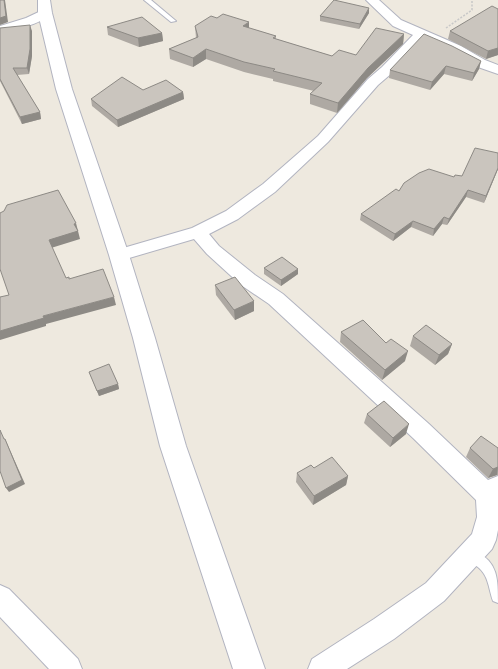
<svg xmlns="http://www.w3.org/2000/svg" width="498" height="669" viewBox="0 0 498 669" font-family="'Open Sans',sans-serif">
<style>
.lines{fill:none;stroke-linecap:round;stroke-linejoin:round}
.lane-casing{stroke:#b2b4c0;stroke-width:2}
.street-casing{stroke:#b2b4c0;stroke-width:2}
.secondary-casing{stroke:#b2b4c0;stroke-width:2}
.path{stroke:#c8c8c8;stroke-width:1.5;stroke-dasharray:2 1.5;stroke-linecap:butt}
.lane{fill:#fff;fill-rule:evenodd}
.street{fill:#fff;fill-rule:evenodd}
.secondary{fill:#fff;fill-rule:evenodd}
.wall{fill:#aea9a3}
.shaded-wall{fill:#8d8a85}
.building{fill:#cac5be;stroke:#8d8a85}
</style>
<rect width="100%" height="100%" fill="#eee9df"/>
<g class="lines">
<defs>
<g id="lane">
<path d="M144,0h7l25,21 -5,1z"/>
<path d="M476,552c22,10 22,27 22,51l-5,-2c-5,-14 -4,-27 -18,-36l-5,1 -5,-2 -1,-4 1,-4z"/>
</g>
<g id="street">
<path d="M366,0h13l22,20 60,26 24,14 13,5v9l-23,-8 -24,-14 -28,-13 -31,34 -14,12 -50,57 -53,50 -37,27 -29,15 10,12 36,29 28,19 146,130 59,56 10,-4v54l-2,10 -4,9 -48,52 -50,38 -47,30h-39l4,-10 62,-40 52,-36 46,-49 5,-17 -1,-17 -63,-62 -144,-134 -28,-19 -34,-31 -13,-15 -75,22 -6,-2 -3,-4 3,-4 79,-23 34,-17 37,-27 55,-48 50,-57 14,-12 31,-32 -20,-9z"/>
<path d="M45,9l4,1 2,3c-8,11 -38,17 -51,21v-8l26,-8z"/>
<path d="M0,585l9,4 69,70 4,10h-33l-49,-52z"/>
</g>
<path id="secondary" d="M38,0h12l2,13 20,76 57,166 26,83 31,108 79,223h-32l-73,-223 -27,-108 -24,-83 -53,-166 -18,-76z"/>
</defs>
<use href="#lane" class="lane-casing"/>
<use href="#street" class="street-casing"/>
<use href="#secondary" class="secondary-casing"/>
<path class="path" d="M446,28l26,-18v-10"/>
<use href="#lane" class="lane"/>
<use href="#street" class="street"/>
<use href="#secondary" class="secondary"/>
</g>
<g class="wall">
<path d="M498,9v46l-12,4 -38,-20 2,-8z"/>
<path d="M369,13l-10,16 -39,-8v-5z"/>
<path d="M195,26l54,2 27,8v3l56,17 24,-1 48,-21 -1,10 -36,34 -30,35 -27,-9v-10l4,-3 -41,-10v-2l-29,-7 -38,-13 -13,8 -23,-8 -1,-10 27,-11z"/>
<path d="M107,27l55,6 1,8 -24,6 -31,-12z"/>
<path d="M0,28l32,3v25l-3,18 -12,1 23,37 1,7 -19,5 -22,-43z"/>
<path d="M481,61l-2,8 -7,12 -28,-7 -14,16 -41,-12 1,-8z"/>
<path d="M143,90l40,2 1,7 -66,28 -26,-21 -1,-7z"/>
<path d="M498,169l-14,34 -18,-6 -19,28 -5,-1 -9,12 -22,-9 -18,14 -33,-21 1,-6 38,-23 63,-15z"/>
<path d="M264,268l34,1v5l-17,12 -17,-12z"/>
<path d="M215,285l39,26 -19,9 -19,-25z"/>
<path d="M341,332l45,11 19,18 -23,19 -42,-38z"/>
<path d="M413,336l39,8 -4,10 -13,11 -25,-19z"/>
<path d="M89,372l29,12 1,5 -20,7z"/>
<path d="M367,414l39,20 -16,13 -26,-24z"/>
<path d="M470,448h28v27h-1l-9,3 -22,-21z"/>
<path d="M314,468l34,8 -2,9 -33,20 -17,-23 1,-9z"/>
</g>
<g class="shaded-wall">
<path d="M4,0h1l3,22 -8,3v-7z"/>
<path d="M369,8v5l-10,16 1,-5z"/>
<path d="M249,22v10l-6,-6z"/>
<path d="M30,25l2,6v25l-3,18 -2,-6z"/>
<path d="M162,33l1,8 -24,6 -1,-9z"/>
<path d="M404,34l-1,10 -36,34 -30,35 1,-10 30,-35z"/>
<path d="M498,48v7l-12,4 2,-8z"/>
<path d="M206,49v10l-13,8v-9z"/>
<path d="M481,61l-2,8 -7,12 2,-8z"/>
<path d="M446,66l-2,8 -14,16 2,-8z"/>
<path d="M183,92l1,7 -66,28 -1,-7z"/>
<path d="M40,112l1,7 -19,5 -2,-7z"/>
<path d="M498,168v1l-14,34 2,-7z"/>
<path d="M468,190l-2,7 -19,28 2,-6z"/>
<path d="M444,217l-2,7 -9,12 1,-7z"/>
<path d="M413,221l-2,6 -18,14 2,-7z"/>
<path d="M76,223l4,16 -29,9 -2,-8z"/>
<path d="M298,269v5l-17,12v-6z"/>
<path d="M114,297l2,8 -70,19v2l-46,14v-9l43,-15z"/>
<path d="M254,301v10l-19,9 -1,-10z"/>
<path d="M452,344l-4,10 -13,11 4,-10z"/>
<path d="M408,351l-3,10 -23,19 3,-10z"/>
<path d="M118,384l1,5 -20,7 -2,-5z"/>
<path d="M409,424l-3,10 -16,13 3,-9z"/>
<path d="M5,439l20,45 -16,8 -3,-4z"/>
<path d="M498,467l-1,8 -9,3 5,-9z"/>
<path d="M348,476l-2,9 -33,20 1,-9z"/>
</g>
<g class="building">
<path d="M0,0h4l2,16 -6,2z"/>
<path d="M334,0l35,8 -9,16 -40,-8z"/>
<path d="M492,6l6,3v39l-10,3 -38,-20z"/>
<path d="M223,14l26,8 -6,4 33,10 -3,2 59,18 7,-6 17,5 20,-27 28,6 -36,34 -30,35 -28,-9 12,-11 -49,-12 2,-2 -31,-7 -38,-13 -13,9 -24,-9 29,-12 -3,-11 16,-10 6,2z"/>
<path d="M142,17l20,16 -24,5 -31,-11z"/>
<path d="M30,25v24l-3,19h-14l27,44 -20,5 -20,-38v-51z"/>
<path d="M424,34l28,12 29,15 -7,12 -28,-7 -14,16 -42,-12z"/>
<path d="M122,77l21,13 23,-10 17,12 -66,28 -26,-21z"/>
<path d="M475,148l23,5v15l-12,28 -18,-6 -19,29 -5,-2 -10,12 -21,-8 -18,13 -34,-20 35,-25 3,2 5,-8 15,-10 10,-4 25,8 1,-2 7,1z"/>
<path d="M58,190l18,33 -2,1 4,7 -29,9 17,38 3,-1v2l34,-10 11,28 -71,19 1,2 -44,13v-34l9,-2 -9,-26v-56l4,-2 3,-6z"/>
<path d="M282,257l16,12 -17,11 -17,-12z"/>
<path d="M235,277l19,24 -20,9 -19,-25z"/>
<path d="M363,320l23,23 5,-4 17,12 -23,19 -44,-38z"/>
<path d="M426,325l26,19 -13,11 -26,-19z"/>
<path d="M109,364l9,20 -21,7 -8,-19z"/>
<path d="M384,401l25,23 -16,14 -26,-24z"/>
<path d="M0,430l4,9h1l17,41 -16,8 -6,-17z"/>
<path d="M481,436l17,12v19l-5,2 -23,-21z"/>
<path d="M332,457l16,19 -34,20 -17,-23 14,-8 3,3z"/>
</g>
</svg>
